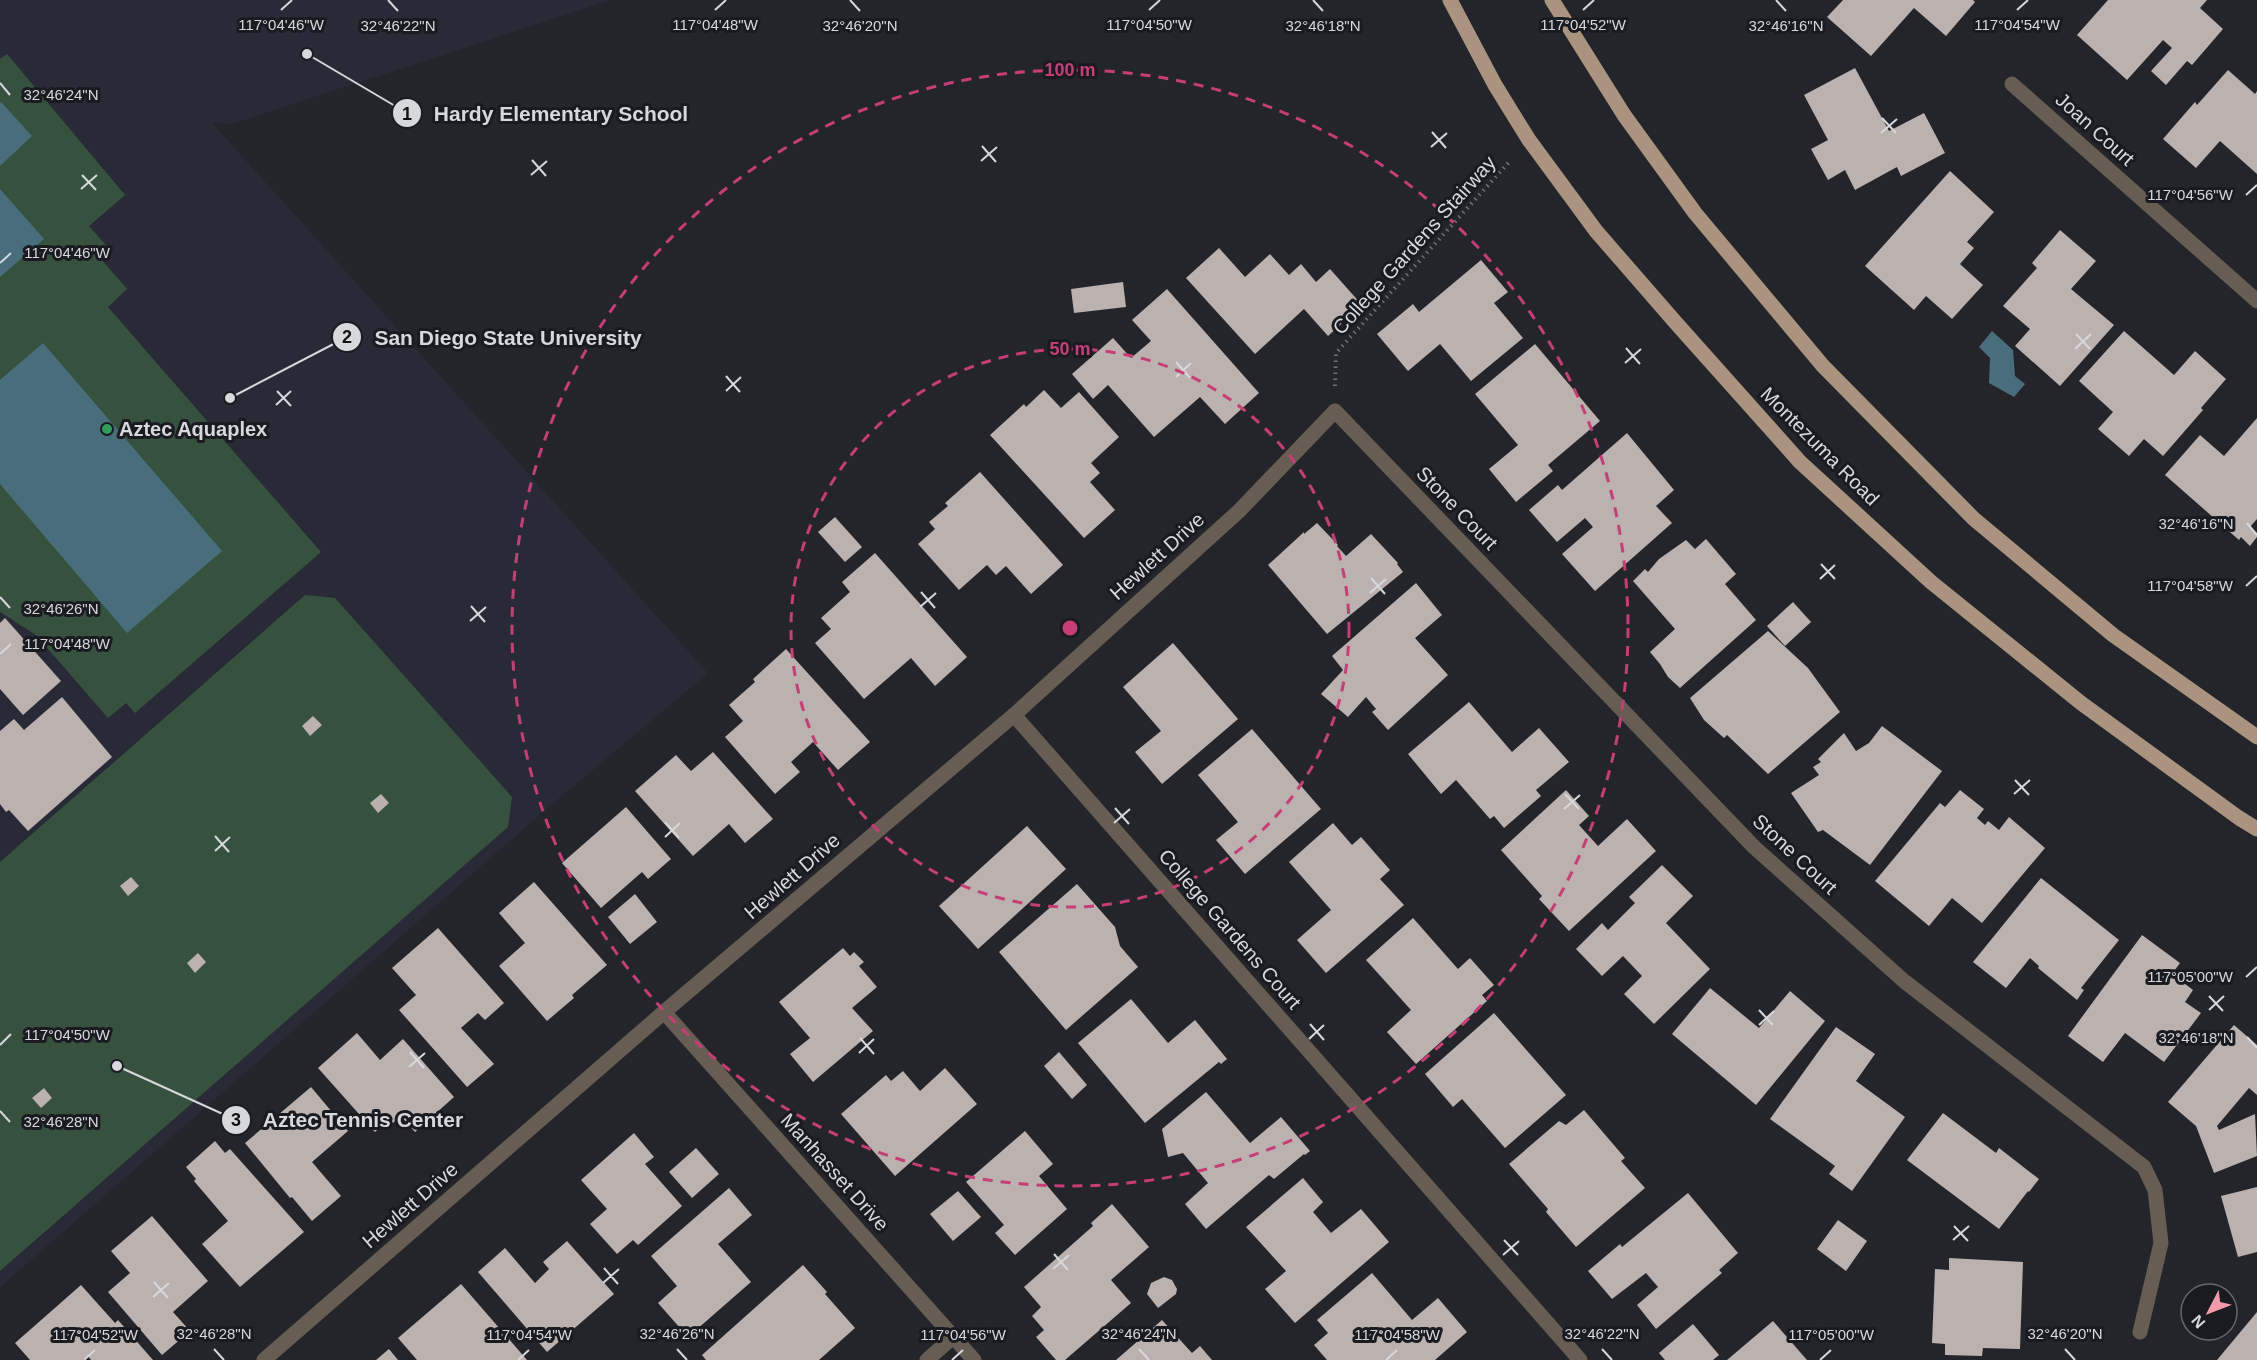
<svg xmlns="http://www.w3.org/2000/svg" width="2257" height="1360" viewBox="0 0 2257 1360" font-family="Helvetica,sans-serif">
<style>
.built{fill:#282b37}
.green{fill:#36523f}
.water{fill:#486e7c}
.building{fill:#bbb1af}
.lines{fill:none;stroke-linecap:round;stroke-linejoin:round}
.path{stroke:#6f7176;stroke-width:4;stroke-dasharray:1.5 4.5;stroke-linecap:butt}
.minor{stroke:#685d52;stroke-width:15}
.major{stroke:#ab947f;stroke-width:15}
.ticks{fill:none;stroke:#d7d8dc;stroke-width:2}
.ring{fill:none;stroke:#c63e75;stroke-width:3;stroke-dasharray:10 8}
.leisure-dot{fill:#2e9e5b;stroke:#1a1b21;stroke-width:2}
.labels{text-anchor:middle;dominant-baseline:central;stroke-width:6;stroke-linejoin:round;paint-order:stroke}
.street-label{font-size:20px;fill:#d7d8dc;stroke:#1a1b21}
.poi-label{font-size:20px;font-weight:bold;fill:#d7d8dc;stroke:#1a1b21;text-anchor:start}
.ticks-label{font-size:15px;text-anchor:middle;fill:#d7d8dc;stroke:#1a1b21;stroke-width:6;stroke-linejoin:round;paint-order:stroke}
.centre{fill:#c63e75;stroke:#1a1b21;stroke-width:3}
.ring-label{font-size:18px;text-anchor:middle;font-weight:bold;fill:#c63e75;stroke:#1a1b21;stroke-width:6;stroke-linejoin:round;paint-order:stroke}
.leader{fill:none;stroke:#d7d8dc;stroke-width:2}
.callout-dot{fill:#d7d8dc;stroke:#1a1b21;stroke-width:2}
.mark-label{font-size:18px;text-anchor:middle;font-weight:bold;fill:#111}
.callout-label{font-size:21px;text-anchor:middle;font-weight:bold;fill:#d7d8dc;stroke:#1a1b21;stroke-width:6;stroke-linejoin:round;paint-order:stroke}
</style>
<rect width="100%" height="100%" fill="#23252b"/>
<path class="built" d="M0,0h611l-380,124 -19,-1 496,550 -165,139 -543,475z"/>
<g class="green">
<path d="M7,54l118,141 -36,31 22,25 -10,8 26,30 -19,18 213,245 -186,161 -9,-10 -18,15 -72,-83 -36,-23v-553z"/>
<path d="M305,595l30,3 177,199 -4,30 -508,444v-409z"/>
</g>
<g class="water">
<path d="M1,102l31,34 -32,30v-63z"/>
<path d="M0,189l44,50 -44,38z"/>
<path d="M1992,331l21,19 2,26 10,8 -11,13 -25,-14 1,-25 -11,-11z"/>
<path d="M43,343l179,208 -95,82 -127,-149v-104z"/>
</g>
<g class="building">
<path d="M1843,0h130l2,2 -29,34 -32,-28 -43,48 -44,-39z"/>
<path d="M2108,0h99l-7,8 23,21 -31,36 -5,-4 -21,24 -15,-14 21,-23 -9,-8 -36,40 -50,-45z"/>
<path d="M1855,68l34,63 35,-18 21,40 -44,23 -4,-9 -42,23 -10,-20 -17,10 -17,-31 17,-9 -24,-45z"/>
<path d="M2228,70l27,24 2,-3v83l-37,-33 -24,27 -33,-29 32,-37 2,3z"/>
<path d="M1950,171l44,41 -27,30 7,6 -14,16 23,21 -31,34 -26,-23 -12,14 -49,-44z"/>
<path d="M2060,230l36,31 -25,28 43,36 -54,61 -45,-40 15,-17 -27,-23 34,-38 -5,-5z"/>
<path d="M1219,248l26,29 25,-23 19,21 12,-11 15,18 14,-13 32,36 -34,31 -24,-27 -49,45 -69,-76z"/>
<path d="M1481,260l27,32 -14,11 29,35 -52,43 -31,-37 -32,27 -31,-37 36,-30 6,8z"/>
<path d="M1123,282l3,25 -52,6 -3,-24z"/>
<path d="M1167,289l92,104 -34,31 -25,-27 -46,40 -46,-52 -15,14 -21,-25 41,-36 18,20 20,-17 -19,-21z"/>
<path d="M2124,331l50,44 21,-24 31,28 -25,29 2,2 -40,46 -19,-17 -15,17 -31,-27 15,-17 -34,-31z"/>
<path d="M1535,344l65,77 -52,44 5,6 -37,31 -27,-33 29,-24 -43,-51z"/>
<path d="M1044,390l17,18 18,-16 40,45 -28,26 9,10 -10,9 25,28 -31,28 -94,-103 34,-31 2,3z"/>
<path d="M2257,418v101l-7,8 7,6v4l-7,9 -9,-9 -2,3 -74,-65 35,-40 24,21z"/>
<path d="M1627,433l47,57 -18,16 16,17 -77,68 -33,-37 31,-27 -8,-9 -28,24 -28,-32 29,-25 4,5z"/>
<path d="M980,472l83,93 -32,29 -25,-28 -10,9 -9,-10 -28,25 -41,-46 17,-15 -6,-7 19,-16 -3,-3z"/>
<path d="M835,517l27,30 -17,15 -27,-30z"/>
<path d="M1317,523l21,22 -1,1 9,10 25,-22 27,29 -1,1 6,8 -76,62 -59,-69 36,-33v2z"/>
<path d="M1706,539l30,35 -11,10 31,36 -76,68 -12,-11 -8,-13 -10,-12 25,-23 -42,-48 12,-12 3,3 11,-13 27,-19 9,9z"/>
<path d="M875,553l92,104 -32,29 -24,-28 -47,41 -49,-56 16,-14 -10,-11 29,-26 -8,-10z"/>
<path d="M1416,583l26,32 -27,23 33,37 -60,55 -16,-18 4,-3 -10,-12 -18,20 -27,-23 22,-24 -11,-14z"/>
<path d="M1793,602l18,20 -26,24 -18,-20z"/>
<path d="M5,618l56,63 -38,34 -23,-26v-66z"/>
<path d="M1768,631l40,37 32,44 -72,62 -41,-39 -3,3 -20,-18 -14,-22z"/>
<path d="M1173,643l65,76 -76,65 -27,-32 26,-21 -38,-44z"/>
<path d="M786,649l84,93 -32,28 -25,-28 -22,20 9,10 -25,22 -50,-57 18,-16 -14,-16 26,-23 -2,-3z"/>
<path d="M62,697l50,60 -84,74 -19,-21 -3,2 -6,-8v-73l14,-12 10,11z"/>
<path d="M1469,702l43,50 27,-24 30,34 -33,28 5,6 -37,32 -10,-12 -4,3 -34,-39 -15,14 -33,-40z"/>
<path d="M313,716l9,9 -12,11 -8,-10z"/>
<path d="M1882,726l60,45 -72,94 -47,-35 -5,2 -27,-39 28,-18 -6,-8 8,-5 -3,-3 26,-26 12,18 13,-8z"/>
<path d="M1252,729l69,80 -76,65 -29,-34 22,-18 -40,-47z"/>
<path d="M713,752l60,67 -28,24 -16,-19 -36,32 -58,-65 41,-36 15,16z"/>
<path d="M1566,790l23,26 -10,9 19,21 29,-27 29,32 -87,80 -30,-32 3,-3 -41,-46z"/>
<path d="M1960,790l24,19 -7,9 8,7 3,-4 11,9 10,-13 36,31 -63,75 -30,-25 -23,28 -54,-45 65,-78 5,4z"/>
<path d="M381,794l8,9 -11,10 -8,-10z"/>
<path d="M626,807l45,52 -23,20 -6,-7 -41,36 -39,-45z"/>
<path d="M1333,823l19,22 9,-8 29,33 -10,9 24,26 -78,68 -29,-33 34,-30 -42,-48z"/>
<path d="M1027,826l39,43 -88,80 -39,-43z"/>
<path d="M1662,865l31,31 -27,27 44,46 -56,55 -30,-30 18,-18 -19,-20 -21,20 -26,-27 26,-26 6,7 27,-27 -6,-6z"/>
<path d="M131,877l8,9 -11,10 -8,-10z"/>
<path d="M2041,878l78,62 -38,48 3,2 -7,10 -39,-32 1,-2 -9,-8 -24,30 -33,-26z"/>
<path d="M534,882l73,83 -35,30 2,3 -27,23 -48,-55 26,-23 -26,-30z"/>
<path d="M1077,884l38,43 5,19 18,21 -72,63 -67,-78z"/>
<path d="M635,894l22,28 -27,22 -22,-27z"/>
<path d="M1413,918l45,51 12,-11 24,27 -12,10 5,6 -71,63 -29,-32 24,-22 -45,-50z"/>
<path d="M438,928l66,75 -19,17 -7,-7 -17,15 33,36 -27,23 -68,-77 17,-15 -24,-27z"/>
<path d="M2142,935l38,28 -8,11 21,16 -8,12 16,11 -37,49 -39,-29 -22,29 -35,-26z"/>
<path d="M843,948l7,8 4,-4 10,10 -5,4 18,21 -25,21 21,23 -60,51 -23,-28 20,-16 -31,-36z"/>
<path d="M198,953l8,9 -11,11 -8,-10z"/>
<path d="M1710,988l49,40 31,-37 35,30 -69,84 -84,-71z"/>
<path d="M1131,999l37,44 27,-23 32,39 -6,5 -2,-2 -74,61 -67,-80z"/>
<path d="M1494,1013l72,82 -61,53 -43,-49 -9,8 -28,-33z"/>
<path d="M2234,1025l23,20v50l-8,-7 -32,38 2,4 36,-16 2,42 -43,17 -18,-47 -28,-24z"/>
<path d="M1836,1027l39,27 -19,27 49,36 -53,74 -23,-17 6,-8 -65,-47z"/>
<path d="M357,1033l23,27 23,-21 51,58 -39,35 -14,-16 -14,12 -3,-4 -9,8 -57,-64z"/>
<path d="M1059,1052l28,33 -15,14 -28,-33z"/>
<path d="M945,1068l32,36 -82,72 -54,-62 45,-39 5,6 12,-10 17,20z"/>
<path d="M311,1087l37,44 -36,31 29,34 -29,25 -20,-24 -2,1 -45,-55z"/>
<path d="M44,1088l8,10 -11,10 -9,-10z"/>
<path d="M1206,1092l44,51 31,-26 29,34 -5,4 -1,-1 -30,25 -5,-4 -63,54 -21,-25 23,-21 -25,-30 -15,4 -6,-28z"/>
<path d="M1584,1110l41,48 -4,3 24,27 -69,59 -30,-35 2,-3 -39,-45 50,-43 7,4z"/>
<path d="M1943,1113l53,40 3,-5 40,31 -10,13 -1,-1 -29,38 -92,-69z"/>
<path d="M1025,1131l28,33 -14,12 28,33 -52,46 -20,-22 9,-8 -38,-43z"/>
<path d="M634,1133l20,24 -9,7 37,42 -44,39 -5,-5 -16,14 -27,-30 17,-15 -26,-29z"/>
<path d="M215,1141l10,12 5,-4 74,83 -64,55 -38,-43 26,-23 -34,-40 2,-2 -10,-12z"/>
<path d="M696,1148l23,26 -27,24 -23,-26z"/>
<path d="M1303,1178l20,24 -10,10 18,21 30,-24 28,33 -94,81 -30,-34 21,-18 -40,-44z"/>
<path d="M2257,1187v65l-19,5 -17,-61z"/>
<path d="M729,1188l23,27 -34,29 33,38 -63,55 -30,-34 19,-17 -26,-30z"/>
<path d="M958,1191l23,26 -28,24 -23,-27z"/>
<path d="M1688,1193l50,60 -19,17 3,3 -66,56 -19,-24 21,-18 -12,-14 -34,26 -24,-28 32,-27 2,3z"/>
<path d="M1112,1204l37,43 -38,33 20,23 -66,57h-9l-20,-23 8,-7 -12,-14 9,-9 -17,-20 69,-61 -2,-3z"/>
<path d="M152,1216l56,65 -35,31 17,19 -28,24 -54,-63 22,-19 -19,-22z"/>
<path d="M1838,1220l29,21 -21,30 -29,-22z"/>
<path d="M567,1241l47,53 -67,58 -69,-80 27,-24 30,35 14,-14 -6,-7z"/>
<path d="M1949,1258l74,4 -3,87 -37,-1 -1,8 -37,-1v-11l-13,-1 3,-74 14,1z"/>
<path d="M803,1265l24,27 -2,2 30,34 -36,32h-113l-4,-5z"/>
<path d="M1372,1273l40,47 26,-22 29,34 -32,28h-108l-13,-15 14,-12 -11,-13z"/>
<path d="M1164,1277l8,3 5,9 -1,5 -18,14 -11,-14 4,-11z"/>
<path d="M461,1284l66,76h-110l-19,-22z"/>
<path d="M81,1285l34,38 3,-3 35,40h-62l-3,-4 -5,4h-53l-15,-17z"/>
<path d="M2257,1312v48h-40z"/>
<path d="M1162,1320l30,33 8,-7 12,14h-96z"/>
<path d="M1773,1321l34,39h-80z"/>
<path d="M1693,1324l26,31 -6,5h-48l-6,-7z"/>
<path d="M389,1349l9,11h-22z"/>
</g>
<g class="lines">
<path class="path" d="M1335,386l1,-33 174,-192"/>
<g class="minor">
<path d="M2012,84l245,217"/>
<path d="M1014,715l566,645"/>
<path d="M664,1012l310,348"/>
<path d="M264,1360l400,-348 350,-297 225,-204 96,-100 419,436 150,134 240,186 11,23 6,53 -21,89"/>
<path d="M927,1360l26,-23"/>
</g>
<g class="major">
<path d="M1450,0l45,85 34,55 67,91 80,92 124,139 131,120 150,121 158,115 18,11"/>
<path d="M1552,0l72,115 71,98 128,153 151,153 139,116 144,102"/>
</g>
</g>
<path class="ticks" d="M388,0l10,11M850,0l10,11M1313,0l10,11M1776,0l10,11M281,10l11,-10M715,10l11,-10M1149,10l11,-10M1583,10l11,-10M2017,10l11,-10M0,83l10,12M1882,118l14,15M1432,132l14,16M1881,133l16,-14M982,146l14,16M1431,147l16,-14M532,160l14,16M981,161l16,-14M82,175l14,15M531,175l16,-14M81,189l16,-14M2246,195l11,-10M0,263l11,-10M2076,334l14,15M1626,348l14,16M2075,349l16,-15M1176,362l14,16M1625,363l16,-14M726,376l14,16M1176,377l15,-14M277,391l14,15M726,391l15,-14M276,405l15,-14M2247,523l10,12M1821,564l14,15M1371,578l14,16M1820,579l15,-14M2246,586l11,-10M921,592l14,16M1370,593l16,-14M0,597l10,11M471,606l14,16M920,607l16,-14M470,621l16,-14M0,654l11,-10M2015,780l14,15M1565,794l14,15M2014,794l16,-14M1115,808l14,16M1564,809l16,-14M665,822l14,16M1114,823l16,-14M215,836l14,16M665,837l15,-14M215,851l15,-14M2246,977l11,-10M2209,996l14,15M1759,1010l14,15M2209,1010l15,-14M1310,1024l14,16M1759,1025l15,-14M2247,1037l10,11M860,1038l14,16M1309,1039l15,-14M0,1045l11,-11M410,1052l14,16M859,1053l15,-14M409,1067l16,-14M0,1111l10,11M1954,1226l14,15M1504,1240l14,15M1953,1240l16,-14M1054,1254l14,16M1503,1255l16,-14M604,1268l14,16M1053,1269l16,-14M154,1282l14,16M603,1283l16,-14M153,1297l16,-14M214,1349l10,11M677,1349l10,11M1139,1349l10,11M1602,1349l10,11M2065,1349l10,11M84,1360l11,-10M518,1360l11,-10M952,1360l11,-10M1386,1360l11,-10M1820,1360l11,-10"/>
<g class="ring">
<circle cx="1070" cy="628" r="279"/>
<circle cx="1070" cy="628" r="558"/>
</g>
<circle class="leisure-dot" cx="107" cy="429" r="6"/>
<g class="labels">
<g class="street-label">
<text transform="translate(2095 129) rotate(42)">Joan Court</text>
<text transform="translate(1414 245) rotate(-48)">College Gardens Stairway</text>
<text transform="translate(1820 446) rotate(45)">Montezuma Road</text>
<text transform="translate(1457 508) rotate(46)">Stone Court</text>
<text transform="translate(1157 556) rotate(-42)">Hewlett Drive</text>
<text transform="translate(1795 854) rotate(43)">Stone Court</text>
<text transform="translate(792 876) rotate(-41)">Hewlett Drive</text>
<text transform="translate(1230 929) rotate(49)">College Gardens Court</text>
<text transform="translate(835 1172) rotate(48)">Manhasset Drive</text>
<text transform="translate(410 1205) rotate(-41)">Hewlett Drive</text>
</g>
<g class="poi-label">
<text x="119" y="429">Aztec Aquaplex</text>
</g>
</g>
<g class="ticks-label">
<text x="281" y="30">117°04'46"W</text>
<text x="715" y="30">117°04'48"W</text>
<text x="1149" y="30">117°04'50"W</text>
<text x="1583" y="30">117°04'52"W</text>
<text x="2017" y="30">117°04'54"W</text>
<text x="398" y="31">32°46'22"N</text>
<text x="860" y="31">32°46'20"N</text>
<text x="1323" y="31">32°46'18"N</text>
<text x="1786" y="31">32°46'16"N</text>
<text x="61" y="100">32°46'24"N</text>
<text x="2190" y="200">117°04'56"W</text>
<text x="67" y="258">117°04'46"W</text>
<text x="2196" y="529">32°46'16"N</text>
<text x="2190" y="591">117°04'58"W</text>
<text x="61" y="614">32°46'26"N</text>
<text x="67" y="649">117°04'48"W</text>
<text x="2190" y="982">117°05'00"W</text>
<text x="67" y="1040">117°04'50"W</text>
<text x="2196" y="1043">32°46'18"N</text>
<text x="61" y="1127">32°46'28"N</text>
<text x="214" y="1339">32°46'28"N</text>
<text x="677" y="1339">32°46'26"N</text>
<text x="1139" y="1339">32°46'24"N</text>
<text x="1602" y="1339">32°46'22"N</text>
<text x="2065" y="1339">32°46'20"N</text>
<text x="95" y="1340">117°04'52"W</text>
<text x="529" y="1340">117°04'54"W</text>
<text x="963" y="1340">117°04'56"W</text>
<text x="1397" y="1340">117°04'58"W</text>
<text x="1831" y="1340">117°05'00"W</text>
</g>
<circle cx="1070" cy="628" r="9" class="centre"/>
<g class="ring-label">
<text x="1070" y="76">100 m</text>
<text x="1070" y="355">50 m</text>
</g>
<path class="leader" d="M307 54L407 113M230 398L347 337M117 1066L236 1120"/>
<g class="callout-dot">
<circle cx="307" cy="54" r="6"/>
<circle cx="230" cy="398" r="6"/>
<circle cx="117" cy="1066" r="6"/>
<circle cx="407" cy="113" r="15"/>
<circle cx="347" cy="337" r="15"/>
<circle cx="236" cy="1120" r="15"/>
</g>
<g class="mark-label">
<text x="407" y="120">1</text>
<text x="347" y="343">2</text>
<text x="236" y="1126">3</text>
</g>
<g class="callout-label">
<text x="561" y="121">Hardy Elementary School</text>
<text x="508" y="345">San Diego State University</text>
<text x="363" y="1127">Aztec Tennis Center</text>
</g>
<g transform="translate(2209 1312) rotate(228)"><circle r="28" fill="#1a1b21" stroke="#66676c" stroke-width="1.5"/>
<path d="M0-4.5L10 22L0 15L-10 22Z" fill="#f39aa8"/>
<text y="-9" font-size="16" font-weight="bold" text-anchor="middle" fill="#d7d8dc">N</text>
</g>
</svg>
